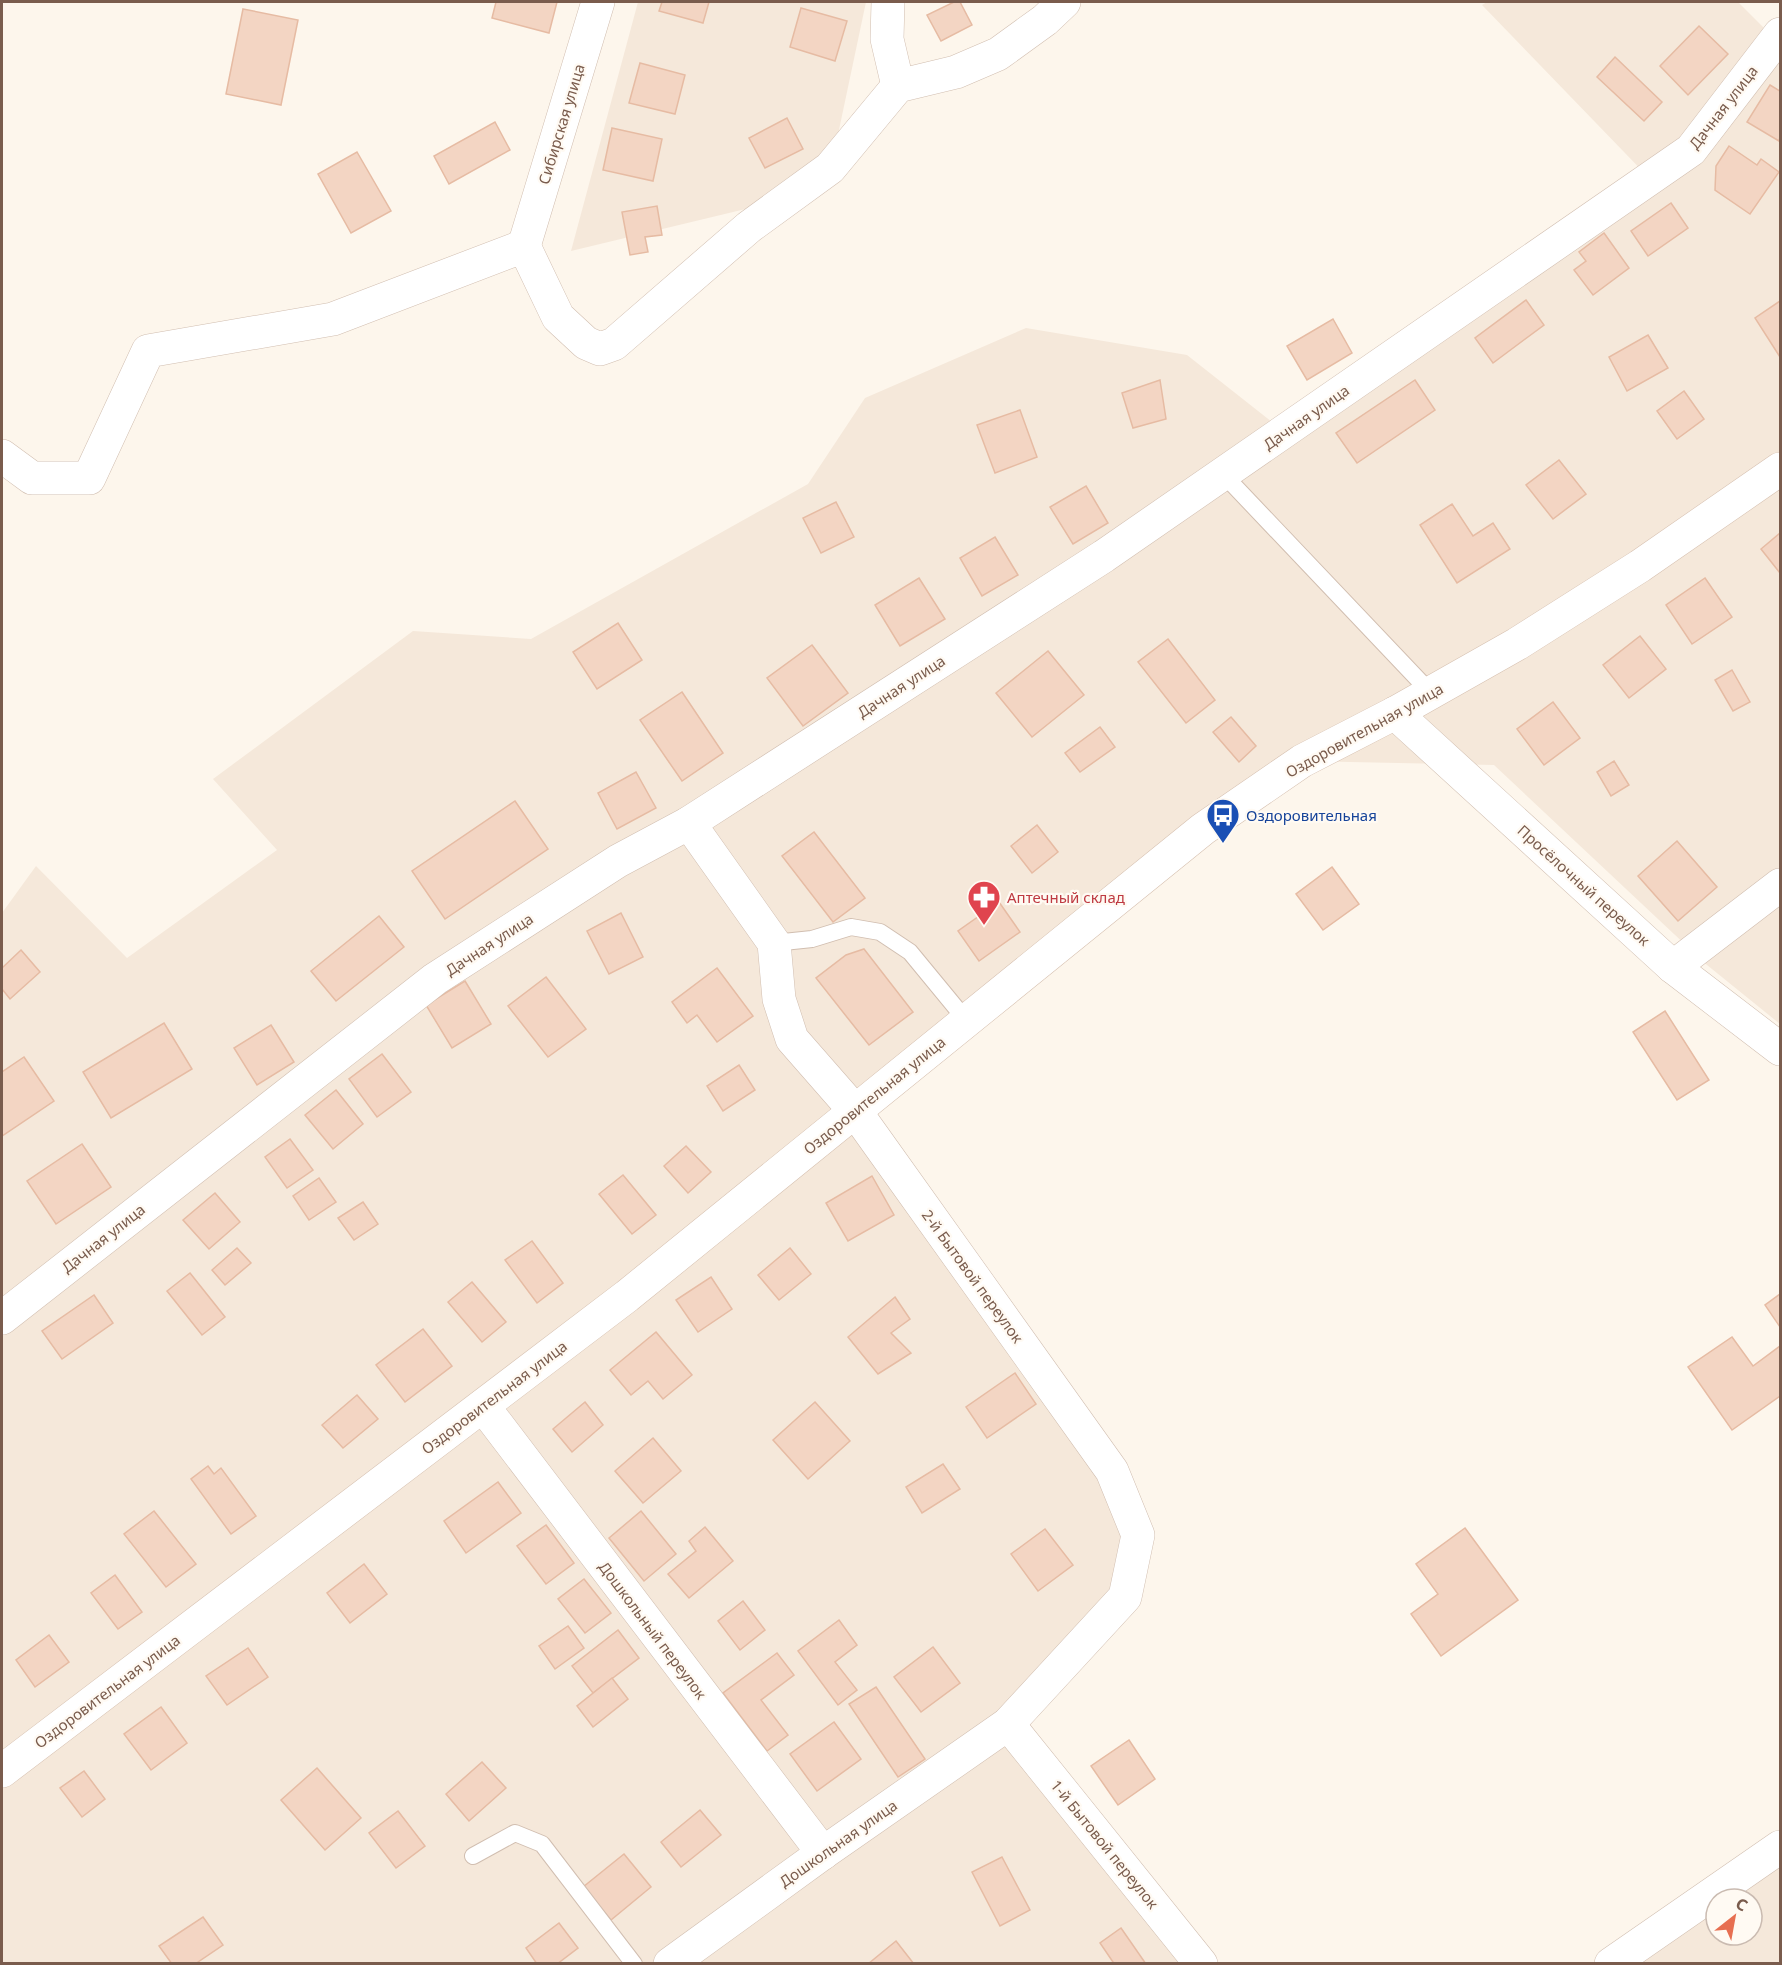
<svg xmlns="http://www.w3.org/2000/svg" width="1782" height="1965" viewBox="0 0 1782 1965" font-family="'Noto Sans',sans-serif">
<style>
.residential{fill:#f5e8da;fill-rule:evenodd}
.building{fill:#f3d5c3;stroke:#e6bba3;stroke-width:1.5}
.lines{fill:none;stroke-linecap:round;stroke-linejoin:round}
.lane-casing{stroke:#d1beb0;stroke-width:18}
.street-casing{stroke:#d1beb0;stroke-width:34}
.secondary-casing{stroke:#d6c0b0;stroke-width:34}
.lane{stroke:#fff;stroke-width:16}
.street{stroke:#fff;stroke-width:33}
.secondary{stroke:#fff;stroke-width:33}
.labels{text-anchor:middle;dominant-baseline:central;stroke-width:4.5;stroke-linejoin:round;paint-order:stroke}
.street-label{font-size:15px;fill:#7a5c4d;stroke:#fffaf3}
.transit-label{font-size:15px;fill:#164399;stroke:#fffaf3;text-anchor:start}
.health-label{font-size:15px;fill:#be3a42;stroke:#fffaf3;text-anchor:start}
</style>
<rect width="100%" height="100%" fill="#fdf6ec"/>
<g class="residential">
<path d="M638,2h228l-30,142 -78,62 -187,45z"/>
<path d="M1487,2h251l30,30 12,-11v1003l-73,-59 -213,-200 -192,-4 -447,350 283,424 -13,62 -117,128 193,238 -1199,1v-1051l34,-47 91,92 150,-108 -64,-71 200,-148 118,8 277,-155 57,-86 161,-70 161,27 94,74 372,-247 -171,-177z"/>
<path d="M1780,1847v116h-169zM1716,1899h36v36h-36z"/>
</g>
<g class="building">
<path d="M496,2h61l-8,31 -57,-15z"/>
<path d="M662,2h47l-6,21 -44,-12z"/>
<path d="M954,2h6l12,23 -31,16 -14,-26z"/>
<path d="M801,8l46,13 -12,40 -45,-14z"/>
<path d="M243,9l55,11 -17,85 -55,-11z"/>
<path d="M1699,26l29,28 -40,41 -28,-29z"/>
<path d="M1615,57l47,45 -18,19 -47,-44z"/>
<path d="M640,63l45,12 -10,39 -46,-11z"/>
<path d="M1770,85l10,6v46l-1,4 -32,-19z"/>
<path d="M787,118l16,31 -38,19 -16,-30z"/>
<path d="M495,122l15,28 -61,34 -15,-28z"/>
<path d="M612,128l50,11 -9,42 -50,-11z"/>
<path d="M1729,146l28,19 4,-6 18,13 -29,42 -35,-24 1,-24z"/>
<path d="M357,152l34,59 -40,22 -33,-59z"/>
<path d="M1671,203l17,25 -40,28 -17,-25z"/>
<path d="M657,206l5,29 -17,2 3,15 -18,3 -8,-43z"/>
<path d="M1604,233l25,35 -36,27 -19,-25 12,-9 -7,-9z"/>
<path d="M1526,300l18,25 -51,38 -18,-25z"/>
<path d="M1780,301v56l-25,-39z"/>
<path d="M1333,319l19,34 -45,27 -20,-34z"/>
<path d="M1648,335l20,33 -41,23 -18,-34z"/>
<path d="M1160,380l6,39 -33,9 -11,-35z"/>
<path d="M1415,380l20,30 -78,53 -21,-30z"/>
<path d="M1684,391l20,28 -27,20 -20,-28z"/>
<path d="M1020,410l17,47 -42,16 -18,-48z"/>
<path d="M1559,460l27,34 -33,25 -27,-34z"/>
<path d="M1086,486l22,37 -35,21 -23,-37z"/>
<path d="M836,502l18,35 -33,16 -18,-35z"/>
<path d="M1452,504l21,32 20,-13 17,26 -53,34 -37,-58z"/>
<path d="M1780,533v40l-19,-24z"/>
<path d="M995,537l23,38 -36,21 -22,-38z"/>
<path d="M919,578l26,41 -45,27 -25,-41z"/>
<path d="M1705,578l27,39 -40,27 -26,-39z"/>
<path d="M618,623l24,37 -45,29 -24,-37z"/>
<path d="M1640,636l26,33 -37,29 -26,-33z"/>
<path d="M1168,639l47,61 -29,23 -48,-61z"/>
<path d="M812,645l36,48 -45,33 -36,-48z"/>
<path d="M1048,651l36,44 -52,42 -36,-44z"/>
<path d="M1732,670l18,32 -17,9 -18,-31z"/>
<path d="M682,692l41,61 -41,28 -42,-61z"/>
<path d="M1553,702l27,36 -36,27 -27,-36z"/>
<path d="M1231,717l25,29 -17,16 -26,-30z"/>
<path d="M1100,727l15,20 -35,25 -15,-19z"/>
<path d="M1614,761l15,24 -18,11 -14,-24z"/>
<path d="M636,772l20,36 -39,21 -19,-36z"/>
<path d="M515,801l33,48 -103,70 -33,-48z"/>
<path d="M1037,825l21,27 -26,21 -21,-27z"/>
<path d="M814,832l51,66 -32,24 -51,-66z"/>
<path d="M1677,841l40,46 -39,34 -40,-45z"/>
<path d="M1332,867l27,37 -36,26 -27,-36z"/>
<path d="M999,902l21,30 -41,29 -21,-30z"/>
<path d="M621,913l22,44 -34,17 -22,-43z"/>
<path d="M379,916l25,31 -68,54 -25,-30z"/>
<path d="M864,949l49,63 -44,33 -53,-67 30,-23z"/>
<path d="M21,950l19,22 -30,27 -8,-10v-21z"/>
<path d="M717,968l36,48 -36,26 -20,-27 -10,8 -15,-21z"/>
<path d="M546,977l40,52 -38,28 -40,-51z"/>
<path d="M465,981l26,43 -39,24 -26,-43z"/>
<path d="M1665,1011l44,69 -32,20 -44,-68z"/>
<path d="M164,1023l28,46 -81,49 -28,-46z"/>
<path d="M271,1025l23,37 -37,23 -23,-37z"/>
<path d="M382,1054l29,38 -34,25 -28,-38z"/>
<path d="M24,1057l30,44 -52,35v-64z"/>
<path d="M739,1065l16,25 -32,21 -16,-25z"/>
<path d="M336,1090l27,34 -30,25 -28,-34z"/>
<path d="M290,1139l23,31 -26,18 -22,-31z"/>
<path d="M82,1144l29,43 -55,37 -29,-43z"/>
<path d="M686,1146l25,26 -23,21 -24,-27z"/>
<path d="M623,1175l33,40 -24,19 -33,-40z"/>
<path d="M872,1176l22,39 -46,26 -22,-38z"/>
<path d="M319,1178l17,24 -27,18 -16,-24z"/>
<path d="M215,1193l25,29 -31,27 -26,-29z"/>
<path d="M363,1202l15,22 -24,16 -16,-22z"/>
<path d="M532,1241l31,42 -26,20 -32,-43z"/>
<path d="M237,1248l14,15 -26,22 -13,-15z"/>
<path d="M790,1248l21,26 -32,26 -21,-25z"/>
<path d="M190,1273l35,44 -23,18 -35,-44z"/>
<path d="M711,1277l21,32 -34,23 -22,-32z"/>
<path d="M472,1282l34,40 -24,20 -34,-40z"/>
<path d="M1780,1294v33l-15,-22z"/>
<path d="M94,1295l19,28 -51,36 -20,-28z"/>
<path d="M895,1297l15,22 -19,14 20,20 -33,21 -30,-37z"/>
<path d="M423,1329l29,37 -47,36 -29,-37z"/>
<path d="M656,1332l36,43 -29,24 -15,-18 -17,14 -21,-25z"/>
<path d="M1732,1337l21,29 27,-20v50l-48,34 -44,-63z"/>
<path d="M1015,1373l21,31 -49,34 -21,-31z"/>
<path d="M357,1395l21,24 -35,29 -21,-23z"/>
<path d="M585,1402l18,23 -31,27 -19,-23z"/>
<path d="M815,1402l35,39 -42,38 -35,-39z"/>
<path d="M653,1438l28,33 -38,32 -28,-32z"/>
<path d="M943,1464l17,25 -38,24 -16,-26z"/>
<path d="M208,1466l6,8 7,-6 35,48 -25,18 -40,-55z"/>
<path d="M498,1482l23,31 -55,40 -22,-32z"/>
<path d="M154,1511l42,53 -30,23 -42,-53z"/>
<path d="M641,1511l35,43 -32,27 -35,-43z"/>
<path d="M546,1525l28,38 -28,21 -29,-38z"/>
<path d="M705,1527l28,34 -44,37 -21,-24 28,-23 -7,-10z"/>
<path d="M1465,1528l53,72 -77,56 -30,-42 27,-20 -22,-30z"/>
<path d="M1045,1529l28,36 -35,26 -27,-37z"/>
<path d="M364,1564l23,30 -37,29 -23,-30z"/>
<path d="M115,1575l27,37 -24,17 -27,-36z"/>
<path d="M584,1579l27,34 -26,20 -27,-34z"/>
<path d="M743,1601l22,29 -25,20 -22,-29z"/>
<path d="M839,1620l18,25 -22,17 22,28 -19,15 -40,-54z"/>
<path d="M568,1626l16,22 -29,21 -16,-23z"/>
<path d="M618,1630l21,28 -46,35 -21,-27z"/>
<path d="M49,1635l20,27 -34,25 -19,-27z"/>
<path d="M933,1647l27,36 -39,29 -27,-35z"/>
<path d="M248,1648l20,29 -41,28 -21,-29z"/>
<path d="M777,1653l17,22 -33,25 27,35 -21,16 -44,-58z"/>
<path d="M612,1678l16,21 -35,28 -16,-21z"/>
<path d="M876,1687l49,72 -27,18 -49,-73z"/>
<path d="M161,1707l26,36 -36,27 -27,-36z"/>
<path d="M834,1722l27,37 -44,32 -27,-37z"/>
<path d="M1129,1740l26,39 -37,26 -27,-39z"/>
<path d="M482,1762l24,26 -37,33 -23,-27z"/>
<path d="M317,1768l44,50 -36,32 -44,-50z"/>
<path d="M84,1771l21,28 -23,18 -22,-29z"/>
<path d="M700,1810l21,25 -40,32 -20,-25z"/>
<path d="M398,1811l27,35 -29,22 -27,-35z"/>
<path d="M624,1854l27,33 -40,33 -28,-33z"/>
<path d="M1002,1857l28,53 -30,16 -28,-54z"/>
<path d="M203,1917l20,28 -28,19h-23l-13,-18z"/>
<path d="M559,1923l19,25 -21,16h-20l-11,-16z"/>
<path d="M1121,1928l25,36h-35l2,-2 -13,-19z"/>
<path d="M896,1941l18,23h-46z"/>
</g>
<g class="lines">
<defs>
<g id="lane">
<path d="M1223,474l208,219"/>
<path d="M774,943l38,-4 39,-12 29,5 30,20 56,68"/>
<path d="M473,1856l42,-23 27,11 92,120"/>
</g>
<g id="street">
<path d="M888,2l-1,37 11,47"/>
<path d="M524,246l74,-244"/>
<path d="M2,456l30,22h57l59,-127 185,-32 191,-73 34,71 28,26 14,6 14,-5 135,-117 81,-59 68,-82 58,-14 42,-18 47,-34 19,-18"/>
<path d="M1395,713l278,254 107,82"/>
<path d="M1673,967l107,-82"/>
<path d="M2,1318l433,-339 183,-118 71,-38 415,-267 587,-406 89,-116"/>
<path d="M483,1406l340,447"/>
<path d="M1008,1724l193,240"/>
<path d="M670,1964l153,-111 185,-129 117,-127 13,-62 -26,-64 -257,-360 -63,-72 -13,-40 -5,-56 -85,-120"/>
<path d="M1611,1964l169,-117"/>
</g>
<path id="secondary" d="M2,1771l625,-475 576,-467 99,-68 93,-48 122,-69 123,-78 140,-97"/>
</defs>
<use href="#lane" class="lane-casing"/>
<use href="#street" class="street-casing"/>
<use href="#secondary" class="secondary-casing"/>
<use href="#lane" class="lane"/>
<use href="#street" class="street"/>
<use href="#secondary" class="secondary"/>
</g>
<defs>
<symbol id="bus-pin" viewBox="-11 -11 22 30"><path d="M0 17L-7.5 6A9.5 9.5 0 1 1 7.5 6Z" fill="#1a4fb4" stroke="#fffaf3"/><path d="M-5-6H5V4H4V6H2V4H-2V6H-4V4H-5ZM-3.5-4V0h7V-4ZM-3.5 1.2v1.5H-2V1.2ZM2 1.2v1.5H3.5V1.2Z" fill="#fff"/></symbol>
<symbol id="pharmacy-pin" viewBox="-11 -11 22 30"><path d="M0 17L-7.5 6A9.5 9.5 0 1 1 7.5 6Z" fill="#e0444e" stroke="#fffaf3"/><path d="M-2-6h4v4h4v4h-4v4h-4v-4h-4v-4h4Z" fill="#fff"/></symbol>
</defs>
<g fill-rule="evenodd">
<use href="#bus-pin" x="1204" y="796" width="38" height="52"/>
<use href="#pharmacy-pin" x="965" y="878" width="38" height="52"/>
</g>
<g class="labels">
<g class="street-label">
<text transform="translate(1723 107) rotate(-52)">Дачная улица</text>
<text transform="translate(561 124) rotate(-73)">Сибирская улица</text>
<text transform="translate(1306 417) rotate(-35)">Дачная улица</text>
<text transform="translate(901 686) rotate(-33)">Дачная улица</text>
<text transform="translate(1364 730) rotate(-29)">Оздоровительная улица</text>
<text transform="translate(1584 885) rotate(42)">Просёлочный переулок</text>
<text transform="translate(489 944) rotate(-33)">Дачная улица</text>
<text transform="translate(874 1095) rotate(-39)">Оздоровительная улица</text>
<text transform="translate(103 1238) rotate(-38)">Дачная улица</text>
<text transform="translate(973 1276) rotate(54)">2-й Бытовой переулок</text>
<text transform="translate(494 1397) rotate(-37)">Оздоровительная улица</text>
<text transform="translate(653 1630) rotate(53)">Дошкольный переулок</text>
<text transform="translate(107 1691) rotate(-37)">Оздоровительная улица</text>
<text transform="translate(838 1843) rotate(-35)">Дошкольная улица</text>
<text transform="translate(1105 1844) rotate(51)">1-й Бытовой переулок</text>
</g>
<g class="transit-label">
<text x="1246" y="815">Оздоровительная</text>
</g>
<g class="health-label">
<text x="1007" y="897">Аптечный склад</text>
</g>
</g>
<rect width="1782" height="1965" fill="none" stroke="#7a5c4d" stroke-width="6"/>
<g transform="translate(1734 1917) rotate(31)"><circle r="28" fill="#fffaf3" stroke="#cabbb1" stroke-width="1.5"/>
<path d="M0-4.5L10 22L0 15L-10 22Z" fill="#e76f51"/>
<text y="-9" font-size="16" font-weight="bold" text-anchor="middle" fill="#7a5c4d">С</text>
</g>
</svg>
